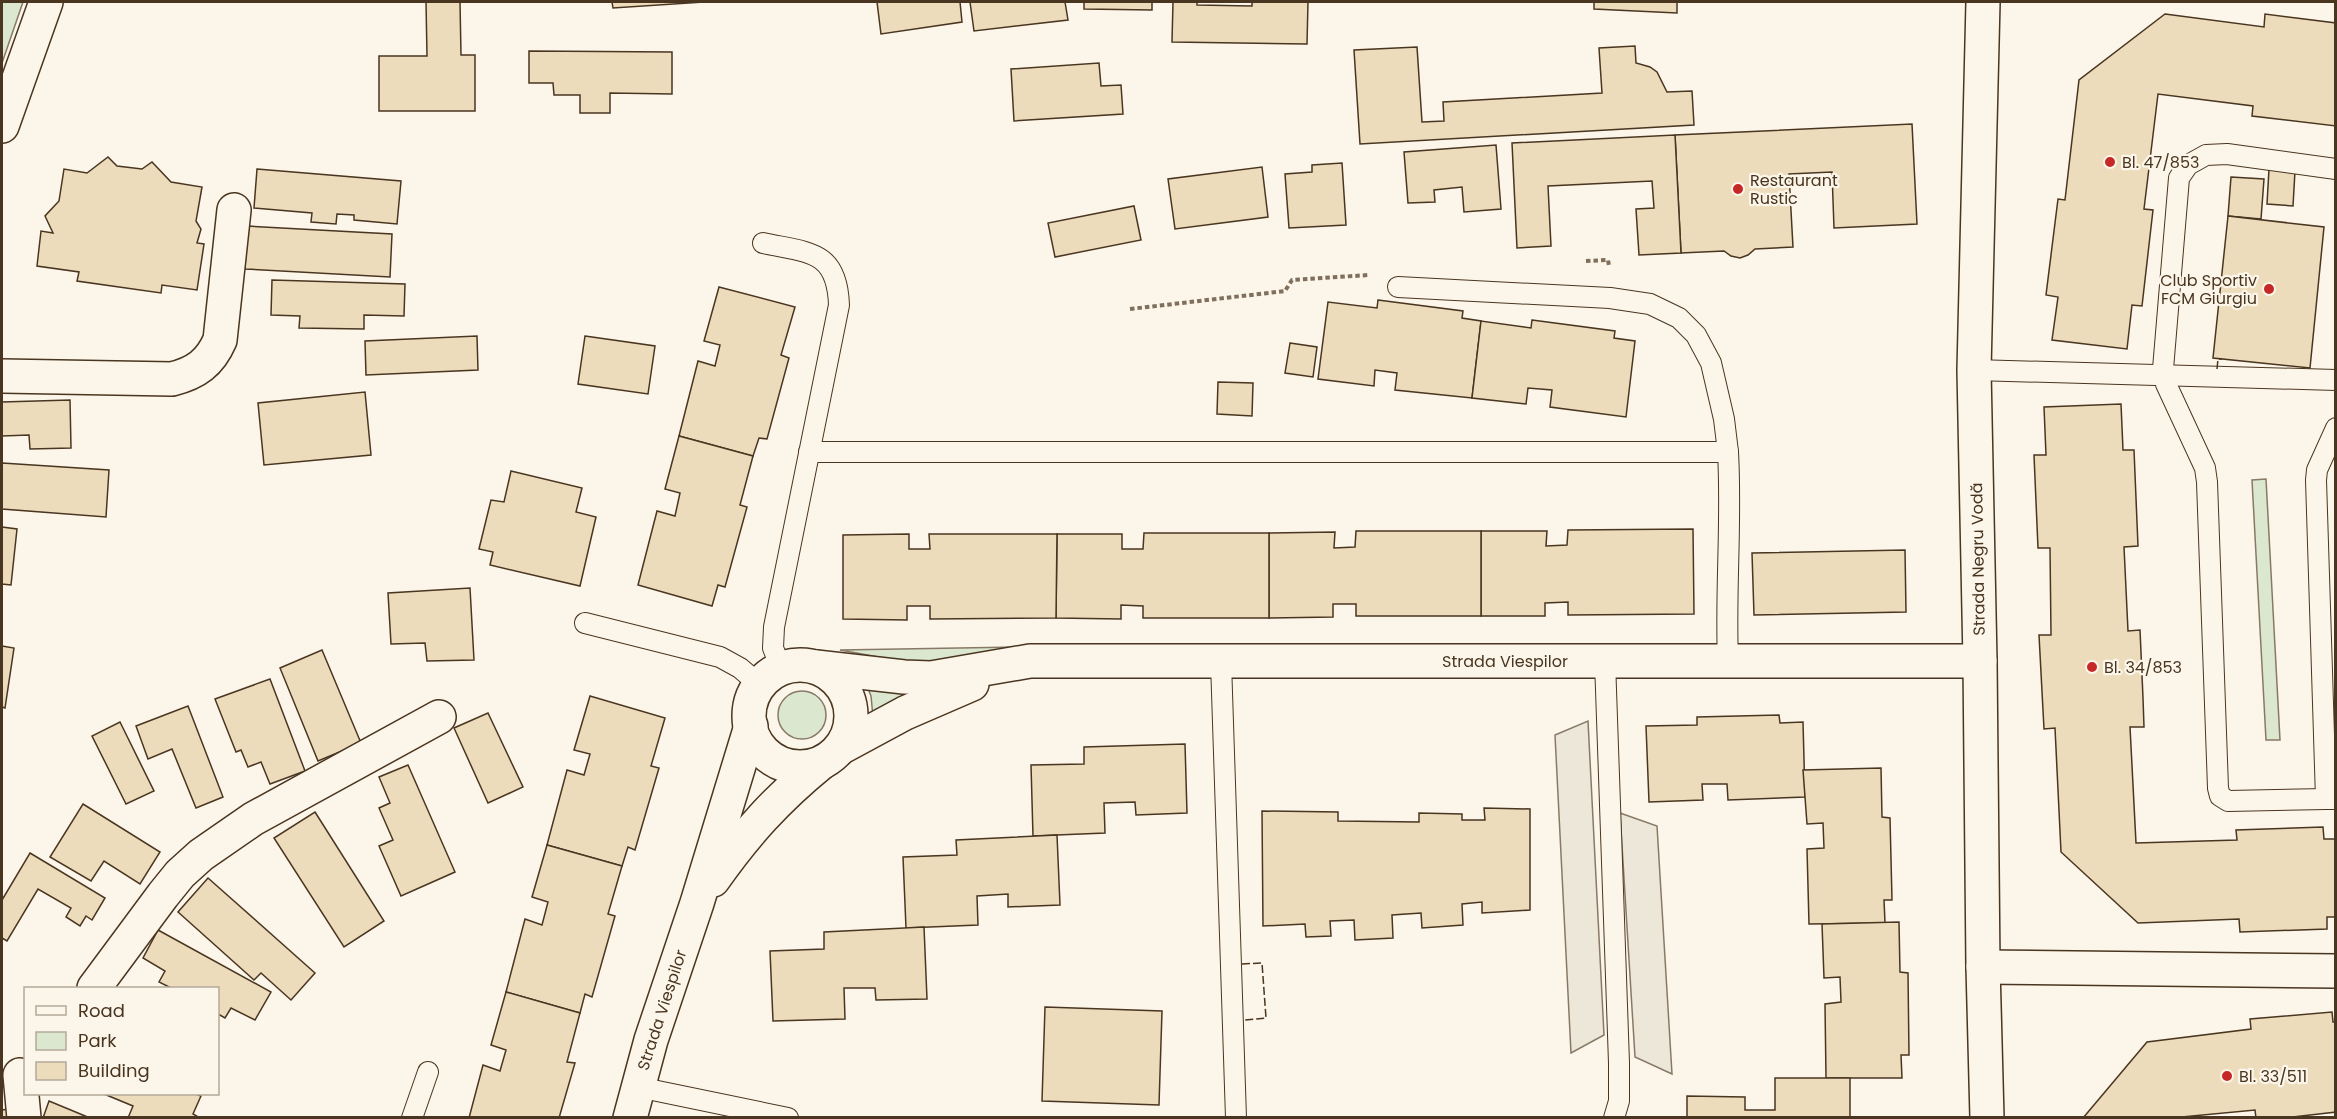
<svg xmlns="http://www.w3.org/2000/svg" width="2337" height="1119" viewBox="0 0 2337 1119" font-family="Poppins,sans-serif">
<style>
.green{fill:#dce7d0;stroke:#887966;stroke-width:1.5}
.parking{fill:#ede7d9;stroke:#887966;stroke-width:1.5}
.building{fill:#ecdcbc;stroke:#4a3520;stroke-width:1.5}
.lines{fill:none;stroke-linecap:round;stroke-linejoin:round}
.lane-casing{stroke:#4a3520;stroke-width:22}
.street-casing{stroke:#4a3520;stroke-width:36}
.secondary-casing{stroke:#4a3520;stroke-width:36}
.path{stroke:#7f6f5c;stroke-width:4;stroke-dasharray:4.5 3;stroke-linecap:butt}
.lane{stroke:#fbf6e9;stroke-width:20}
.street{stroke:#fbf6e9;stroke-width:33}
.secondary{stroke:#fbf6e9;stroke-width:33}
.fence{stroke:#4a3520;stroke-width:1.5;stroke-dasharray:8 3;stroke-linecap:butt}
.poi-dot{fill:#c62828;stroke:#fbf6e9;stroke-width:2}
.labels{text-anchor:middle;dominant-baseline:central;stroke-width:4.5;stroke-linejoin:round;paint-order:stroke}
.poi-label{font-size:16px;fill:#4a3520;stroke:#fbf6e9;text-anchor:start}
.street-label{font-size:16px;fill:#4a3520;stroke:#fbf6e9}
</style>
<rect width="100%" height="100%" fill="#fbf6e9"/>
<g class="green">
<path d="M2,2h21l-21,61z"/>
<path d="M2266,479l14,261h-14l-14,-260z"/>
<path d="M1024,647l-54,14 -64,1 -66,-12z"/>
<path d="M866,684l68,7 -61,26 -2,-21z"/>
<circle cx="802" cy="715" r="24"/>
</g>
<g class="parking">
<path d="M1588,721l16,314 -33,18 -16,-318z"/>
<path d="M1620,813l37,13 15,248 -37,-17z"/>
</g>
<g class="building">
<path d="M426,2h34l1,53h14v56h-96v-55h48z"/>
<path d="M612,2h92l-91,6z"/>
<path d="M877,2h83l2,20 -81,12z"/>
<path d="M970,2h95l3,18 -94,11z"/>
<path d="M1084,2h68v8l-68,-1z"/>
<path d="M1173,2h24v3l55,1v-4h56l-1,42 -135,-2z"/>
<path d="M1594,2h83v11l-83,-4z"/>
<path d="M2165,14l99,13 1,-13 71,9v103l-84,-10 1,-10 -95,-12 -14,115 9,1 -11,96 -10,-1 -5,44 -75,-9 6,-43 -12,-2 12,-96 7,1 14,-120z"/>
<path d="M1635,46l1,17 14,4 7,5 10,20 25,-1 2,34 -334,19 -6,-94 63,-3 5,75 22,-1 -1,-19 159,-9 -3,-45z"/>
<path d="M529,51l143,1v42l-62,-1v20h-30v-18h-26l-1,-12h-24z"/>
<path d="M1099,63l2,23 20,-1 2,29 -109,7 -3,-52z"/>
<path d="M1912,124l5,100 -83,4 -2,-56 -43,2 4,73 -38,2 -7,6 -8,3 -9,-2 -7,-5 -43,2 -6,-118z"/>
<path d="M1675,135l6,118 -42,2 -3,-46 18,-1 -2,-27 -104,5 3,60 -34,2 -5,-105z"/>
<path d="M1496,145l5,64 -37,3 -2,-25 -28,3 1,12 -27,1 -4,-51z"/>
<path d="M108,157l9,9 25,3 10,-7 19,20 31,5 -6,34 5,8 -4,14 7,1 -7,46 -35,-5 -1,8 -84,-12 2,-9 -42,-6 4,-35 12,2 -8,-17 14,-15 5,-32 23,4z"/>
<path d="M1342,163l4,62 -57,3 -4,-54 27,-2v-7z"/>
<path d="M1262,167l6,50 -93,12 -7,-50z"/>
<path d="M257,169l144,12 -4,43 -43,-4v-5l-17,-1 -1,10 -25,-2 1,-9 -58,-5z"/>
<path d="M2269,169l26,2 -2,35 -26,-2z"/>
<path d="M2231,177l33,2 -3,40 -33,-3z"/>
<path d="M1134,206l7,34 -86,17 -7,-34z"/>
<path d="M2228,216l96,11 -14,141 -97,-10z"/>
<path d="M247,226l145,8 -2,43 -145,-8z"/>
<path d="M272,280l133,4 -1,32 -40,-1v14l-65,-1 1,-12 -29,-1z"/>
<path d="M719,287l76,20 -14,48 8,3 -22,81 -8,-1 -6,18 -74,-20 19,-75 17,5 5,-21 -16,-4z"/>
<path d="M1378,300l85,11 -1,7 19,3 -9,77 -77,-8 2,-17 -22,-3 -1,16 -56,-7 10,-77 49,6z"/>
<path d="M1532,320l83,11 -1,7 21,3 -9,76 -76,-10 2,-17 -24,-2 -2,16 -54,-6 9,-77 50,7z"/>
<path d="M477,336l1,34 -112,5 -1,-34z"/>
<path d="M585,336l70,10 -7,48 -70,-10z"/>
<path d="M1290,343l27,4 -4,30 -28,-4z"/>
<path d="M1218,382l35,1 -1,33 -35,-2z"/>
<path d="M365,392l6,63 -107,10 -6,-62z"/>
<path d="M70,400l1,48 -41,1 -1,-14 -27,1v-34z"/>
<path d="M2121,404l2,46h11l4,96 -14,1 4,84 12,-1 3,68 1,29h-14l6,116 101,-3 -1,-10 87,-3 1,12h12v78h-9v12l-87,3 -1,-13 -101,4 -77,-71 -6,-124 -11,1 -5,-94h12l-1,-87h-12l-4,-93h12l-2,-48z"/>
<path d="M679,436l74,20 -13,49 7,2 -22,80 -7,-2 -6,21 -74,-21 19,-74 18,5 5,-23 -15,-4z"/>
<path d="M2,463l107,7 -3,47 -104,-8z"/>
<path d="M511,471l71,17 -6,24 20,5 -16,69 -90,-21 3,-13 -14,-3 12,-49 13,2z"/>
<path d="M2,527l15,2 -6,56 -9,-1z"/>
<path d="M1693,529l1,85 -126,1v-13l-23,1v13h-64v-85h66l-1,15 21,-1 1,-15z"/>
<path d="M1356,531h125v85h-125v-12h-23v13l-64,1v-85l66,-1 -1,16 21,-1z"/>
<path d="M1144,533h125v85h-126v-12l-22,-1v14l-65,-1 1,-84h65v15h21z"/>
<path d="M909,534v15h21l-1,-15h128l-1,84 -126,1v-13h-23v14l-64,-1v-84z"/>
<path d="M1905,550l1,62 -152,3 -2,-62z"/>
<path d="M470,588l4,72 -47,1 -2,-18 -34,1 -3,-51z"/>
<path d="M2,646l12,2 -9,60 -3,-1z"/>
<path d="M322,650l39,93 -43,18 -38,-93z"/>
<path d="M270,679l35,92 -35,13 -9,-22 -13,5 -7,-17 -5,2 -21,-53z"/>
<path d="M590,696l75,22 -14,48 8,2 -24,82 -7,-3 -6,19 -75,-21 20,-75 17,5 6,-21 -16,-4z"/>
<path d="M188,706l35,91 -27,11 -24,-59 -24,10 -12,-33z"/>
<path d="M488,713l35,74 -35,16 -34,-75z"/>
<path d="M1779,715l1,8 23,-1 2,75 -77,3 -1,-16h-25l1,16 -54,2 -3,-76 51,-1v-8z"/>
<path d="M120,722l34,69 -28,13 -34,-68z"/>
<path d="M1185,744l2,69 -51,2 -1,-13 -31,1 1,30 -72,3 -2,-71 53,-1v-17z"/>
<path d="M408,765l47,107 -54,24 -22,-50 14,-6 -14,-32 11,-5 -11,-26z"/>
<path d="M1881,768l1,49 8,1 2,82h-8l1,23 -76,1 -2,-75 17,-1 -1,-25 -16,1 -4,-54z"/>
<path d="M83,804l77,48 -20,32 -36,-23 -13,20 -41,-24z"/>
<path d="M1484,808l46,1v101l-48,3v-11l-20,2 1,21 -41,3 -1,-15 -29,2 1,23 -38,2 -1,-20 -24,1 1,15 -25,1 -1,-13 -42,2 -1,-115 76,1v9l81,1v-9l43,1v6h23z"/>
<path d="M315,812l69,109 -40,26 -70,-109z"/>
<path d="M1057,835l3,70 -52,2v-13l-31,2 1,29 -72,3 -3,-71 54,-2 -1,-15z"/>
<path d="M547,845l75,21 -14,48 7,2 -23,81 -7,-3 -5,19 -74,-21 19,-73 17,6 6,-23 -16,-5z"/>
<path d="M30,853l75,45 -13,22 -6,-4 -6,10 -14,-9 5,-9 -33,-19 -31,52 -5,-3v-38z"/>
<path d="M208,878l107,95 -24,27 -30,-27 -7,7 -76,-68z"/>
<path d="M1899,922l1,50 8,1 1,82h-8l1,23h-76l-1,-74 16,-2 -1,-25 -16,1 -2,-54z"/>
<path d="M924,927l3,72 -51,1 -1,-12h-31l1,31 -72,2 -3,-70 54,-2v-17z"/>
<path d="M158,930l113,62 -16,28 -24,-12 -6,10 -7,-4v-26h-47l-12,-6 6,-11 -22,-13z"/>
<path d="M506,992l74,21 -13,49 8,1 -16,55h-90l14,-53 17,6 6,-21 -15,-5z"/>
<path d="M1045,1007l117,4 -3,94 -117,-4z"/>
<path d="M2332,1012l1,10h3v90l-52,6h-28l-1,-8 -84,8h-88l64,-76 104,-13 -1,-10z"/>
<path d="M1775,1078h75v40h-163v-22l58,1v13h30z"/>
<path d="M104,1094h92l5,2 -8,18 7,4h-72l5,-12z"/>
<path d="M49,1101l41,17h-47z"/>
<path d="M9,1109l2,9h-9v-8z"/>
</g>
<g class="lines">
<defs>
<g id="lane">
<path d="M763,243c46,10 74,7 76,62l-65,322 -1,21 8,20"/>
<path d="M1398,287l212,11 40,6 29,14 17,17 15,28 13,56 4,33"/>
<path d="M1974,370l362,10"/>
<path d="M2336,428l-19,42 -1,10 10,319h10"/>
<path d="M809,452h919c4,70 -3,139 0,209"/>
<path d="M585,623l135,34 20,11 19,16"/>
<path d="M1605,661l14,402v38l-5,17"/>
<path d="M1221,662l15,456"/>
<path d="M2326,799l-98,2 -8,-5 -2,-8 -11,-306 -2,-14 -39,-84 -3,-15 16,-191 9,-13 18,-10 21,-1 109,15"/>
<path d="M638,1087l150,31"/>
<path d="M412,1118l16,-46"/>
</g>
<g id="street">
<path d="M1983,2l-9,368 6,291 3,306 4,151"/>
<path d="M2,376l170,3c24,-6 38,-16 48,-39l14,-130"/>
<circle cx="800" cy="716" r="51"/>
<path d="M816,667l88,10 27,1 99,-17h950"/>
<path d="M842,747l63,-34 67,-29"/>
<path d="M713,880c33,-47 64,-81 108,-117"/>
<path d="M1983,967l353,4"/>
<path d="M94,988l69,-93 17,-21 21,-19 52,-36 186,-102"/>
<path d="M20,1075l4,43"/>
<path d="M630,1118l21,-78 46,-137 54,-177"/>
</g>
<path id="secondary" d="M2,126l44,-124"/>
</defs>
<use href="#lane" class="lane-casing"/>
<use href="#street" class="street-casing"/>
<use href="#secondary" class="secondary-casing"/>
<g class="path">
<path d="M1586,261l22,-1 1,6"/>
<path d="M1130,309l155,-18 7,-11 77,-5"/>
</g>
<use href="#lane" class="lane"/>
<use href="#street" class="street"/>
<use href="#secondary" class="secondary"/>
<g class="fence">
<path d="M2217,369l1,-10h4"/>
<path d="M1242,964l20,-1 4,55 -21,2"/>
</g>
</g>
<g class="poi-dot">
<circle cx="2110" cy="162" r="6"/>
<circle cx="1738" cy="189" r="6"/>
<circle cx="2269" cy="289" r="6"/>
<circle cx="2092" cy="667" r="6"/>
<circle cx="2227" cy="1076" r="6"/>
</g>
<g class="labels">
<g class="poi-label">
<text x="2122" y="162">Bl. 47/853</text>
<text x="1750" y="180">Restaurant<tspan x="1750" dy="18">Rustic</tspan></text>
<text x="2257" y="280" text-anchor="end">Club Sportiv<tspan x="2257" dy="18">FCM Giurgiu</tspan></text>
<text x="2104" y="667">Bl. 34/853</text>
<text x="2239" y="1076">Bl. 33/511</text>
</g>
<g class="street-label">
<text transform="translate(1978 559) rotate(-91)">Strada Negru Vodă</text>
<text x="1505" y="661">Strada Viespilor</text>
<text transform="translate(662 1010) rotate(-72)">Strada Viespilor</text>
</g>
</g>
<rect width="2337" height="1119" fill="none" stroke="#4a3520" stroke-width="6"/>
<rect x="24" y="987" width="195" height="108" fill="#fbf6e9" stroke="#b4a999" stroke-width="1.5"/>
<rect x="36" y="1006" width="30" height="9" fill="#fbf6e9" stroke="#b4a999" stroke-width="1.5"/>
<text x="78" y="1017" font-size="18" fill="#4a3520">Road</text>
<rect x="36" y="1032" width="30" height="18" fill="#dce7d0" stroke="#b4a999" stroke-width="1.5"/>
<text x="78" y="1047" font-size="18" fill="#4a3520">Park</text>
<rect x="36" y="1062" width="30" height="18" fill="#ecdcbc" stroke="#b4a999" stroke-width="1.5"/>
<text x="78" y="1077" font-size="18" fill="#4a3520">Building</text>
</svg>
